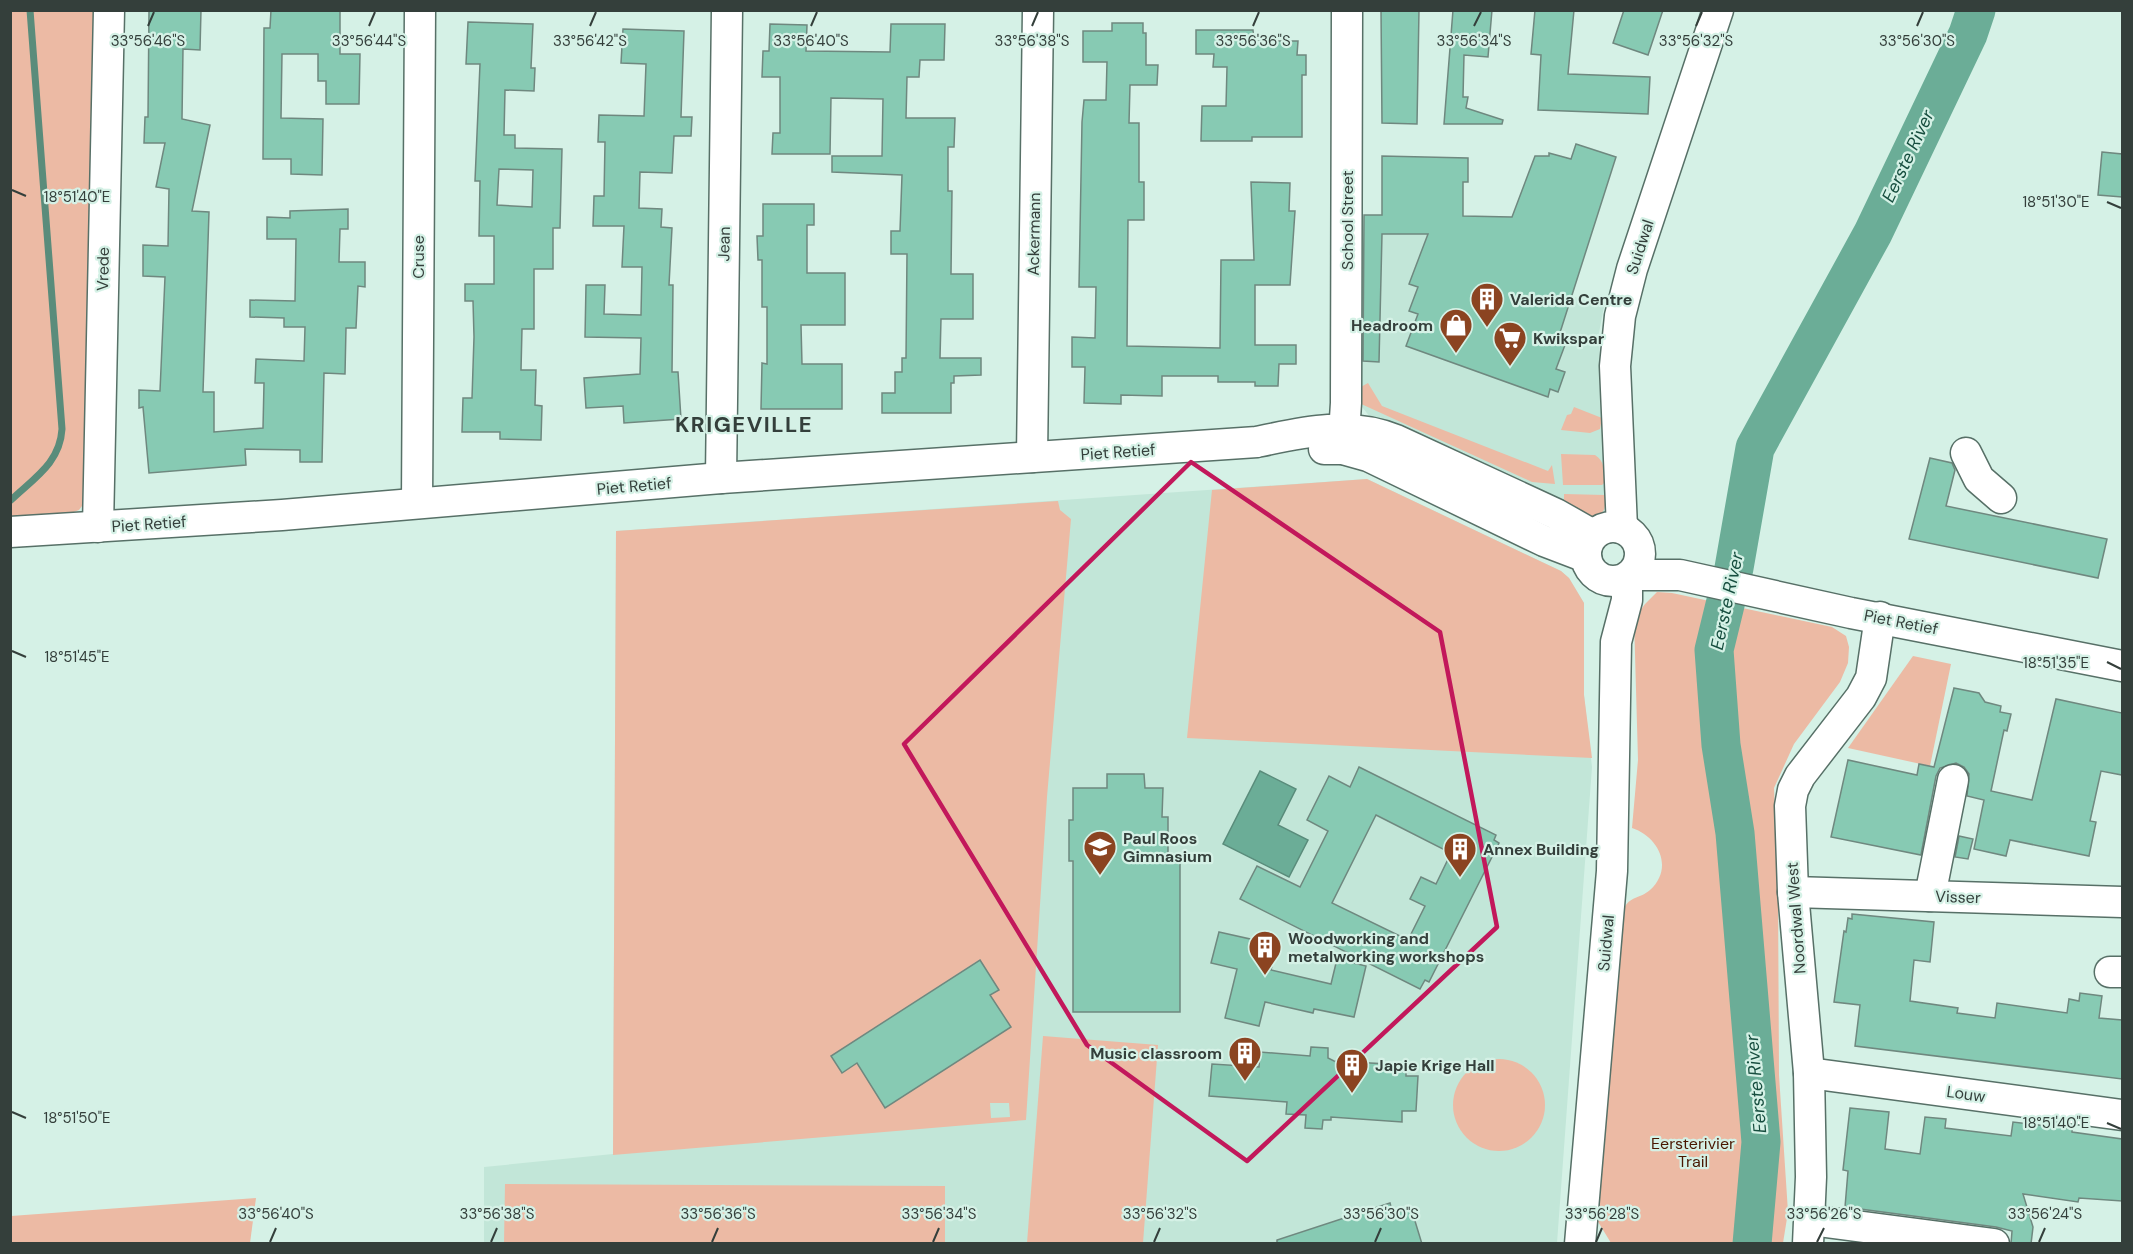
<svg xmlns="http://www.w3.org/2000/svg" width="2133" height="1254" viewBox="0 0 2133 1254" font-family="'DM Sans',sans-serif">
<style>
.built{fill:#c2e6d8}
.green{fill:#ecbaa4;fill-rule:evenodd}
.water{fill:#6bad97;stroke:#5a8c7b;stroke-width:1.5}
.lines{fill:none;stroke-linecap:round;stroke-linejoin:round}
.stream{stroke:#5a8c7b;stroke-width:7}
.river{stroke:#6bad97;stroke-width:39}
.building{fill:#87cab3;stroke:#6f887f;stroke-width:1.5;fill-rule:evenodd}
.minor-casing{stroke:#577067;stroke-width:33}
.minor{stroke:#fff;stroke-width:30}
.marked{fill:none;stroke:#c2185b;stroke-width:4.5;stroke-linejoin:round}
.ticks{fill:none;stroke:#343f3b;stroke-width:2}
.labels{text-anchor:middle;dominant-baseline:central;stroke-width:4.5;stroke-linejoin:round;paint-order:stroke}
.street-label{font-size:16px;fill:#343f3b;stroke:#d5f1e6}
.poi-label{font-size:16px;font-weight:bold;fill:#343f3b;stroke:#d5f1e6;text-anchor:start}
.park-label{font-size:16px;fill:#491700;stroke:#d5f1e6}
.water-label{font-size:18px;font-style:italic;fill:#174e3f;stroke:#d5f1e6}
.district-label{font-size:22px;font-weight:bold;letter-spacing:1.5px;fill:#343f3b;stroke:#d5f1e6}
.ticks-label{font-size:15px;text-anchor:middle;fill:#343f3b;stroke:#d5f1e6;stroke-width:4.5;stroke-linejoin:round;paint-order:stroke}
</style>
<rect width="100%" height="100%" fill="#d5f1e6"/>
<g class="built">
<path d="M1364,215l127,1 -4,19 9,38 108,33 -5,27 7,174 -3,6 -4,4 -229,-100 -11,-14z"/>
<path d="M1367,479l194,92 8,7 15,25v92l8,72 -35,476h-1073v-76l129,-13 3,-623z"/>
</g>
<g class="green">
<path d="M11,11h87l-13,491 -6,8 -8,3 -60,6z"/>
<path d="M1368,383l14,23 166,65 4,-6 3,19 -23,-2 -173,-79v-15z"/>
<path d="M1574,407l28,11 -2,11 -10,4 -29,-3 6,-15 4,-1z"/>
<path d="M1561,454l34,1c10,6 9,16 10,27l-3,3h-39z"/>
<path d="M1367,479l194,92 8,7 15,25v92l8,63 -405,-20 25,-248z"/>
<path d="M1564,494l41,1c1,13 0,19 -13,24l-28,-11z"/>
<path d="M1058,501l2,9 11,9 -24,278 -21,323 -413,35 3,-624zM979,960l11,35 21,32 -126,80 -28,-44 -15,10 -11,-17zM990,1103h19l1,14 -19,1z"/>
<path d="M1657,592l15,1 160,34 14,9 3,11 -1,16 -8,19 -46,62 -20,44 4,98 1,189 9,137 -5,31h-172l-14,-23 27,-311c5,-13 16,-10 26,-19 24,-22 9,-53 -18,-62l6,-68 -4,-141 11,-15z"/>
<path d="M1913,656l38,8 -21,102 -82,-18z"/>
<path d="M1043,1036l115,9 -15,198h-116z"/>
<circle cx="1499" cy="1105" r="46"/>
<path d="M505,1184l440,2v57h-441z"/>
<path d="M256,1198l-6,45h-239v-27z"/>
</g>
<path class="water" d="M1260,771l36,18 -18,36 30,15 -19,37 -66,-33z"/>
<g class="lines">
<path class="stream" d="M11,500c23,-22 49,-37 51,-71l-32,-419"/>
<path class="river" d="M1752,1244l9,-102 -26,-309 -14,-88 -7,-95 20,-82 21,-120 118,-215 95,-199 8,-24"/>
</g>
<g class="building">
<path d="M149,10h52l-1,40 -17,-1 -1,70 28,6 -18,86 17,1 -6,180h11v40l49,-4 1,-45h-9l1,-24 48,2 1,-34h-21v-9l-34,-1v-17l45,1 1,-62h-29v-22l23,1v-7l58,-2v20h-8l-1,33h26v25l-7,-1 -2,42h-10l-1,46 -21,-1 -2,89h-22v-12l-55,-1 1,16 -97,8 -6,-66 -4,1v-18l21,1 5,-114 -22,-1v-31l25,1 1,-57 -13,-2 9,-44h-21l1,-26h3z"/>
<path d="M271,10h69v44h20l-1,50h-33v-23h-8v-27h-36l-1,64 42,1 -1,56 -31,-1v-15h-28l1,-131h6z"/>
<path d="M1381,10h38l-2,114 -35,-1z"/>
<path d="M1453,10h39l-4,47 -24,-2 -1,42h5l-2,11 37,12 -1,4h-58z"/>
<path d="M1535,10h39l-6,64 82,3 -2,37 -110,-4 3,-55 -10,-1z"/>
<path d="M1624,10h39l-15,45 -35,-12z"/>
<path d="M468,22l65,2 -2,44h4l-1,23 -29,-1 -1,45h11v13l47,1 -2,79h-7v41h-19v60h-12l-1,41h15l-1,35 7,1 -1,34 -41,-1v-7h-38l1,-34h9l2,-61 -1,-36h-8v-17h29v-48h-15l1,-55h-5l5,-117h-14zM499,169l34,1 -1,37 -35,-2z"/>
<path d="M1112,23h31v10h3v32h12l-1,20h-27l-1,38h10v59h5v38h-16l-1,126 93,2 1,-88h33l-3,-78 39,1 -1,28h6l-5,74h-35v60h41v19h-17l-1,22h-23v-4h-37v-6h-56v20l-41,-1v9l-37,-1 1,-36h-13v-30l23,1 1,-51h-17l3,-165 2,-22h22l1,-38h-24v-31h29z"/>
<path d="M770,24l37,1 -1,26 84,1 1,-28h54l-1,36h-24l-1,17h-12l-1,41h49l-1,29h-6v44h4l-1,83h22v45h-32l-1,39h41v17l-27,1v7h-3v30h-69v-20h13v-21h7v-14h4l1,-104h-16v-23h9l2,-56 -70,-3v-16h50l1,-57 -52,-1 -1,56h-58l1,-21h7v-56h-18l1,-26h6z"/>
<path d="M623,29l61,2 -3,86h11l-1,19h-17l-2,37 -32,-1 -1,36 23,1 -1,18 11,1 -3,57h4l-1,87h6l3,47 -57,4 -1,-17 -37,2 -2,-30 56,-4 1,-36 -56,-1 1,-52h19l-1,29 37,1 1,-48h-20l2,-41h-31l1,-30h10l1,-54h-7l1,-27 45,1 2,-52 -25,-1z"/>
<path d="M1196,30h57l1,11h44l-1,14h9v20h-4v62h-50v4h-51l1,-35h24l1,-39h-14l1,-13h-18z"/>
<path d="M1576,144l40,13 -59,185 8,3 -9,24 9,3 -7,20 -8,-3 -2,8 -142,-51 12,-32 -9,-3 9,-24 -9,-3 19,-50h-46l-3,128 -16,-1 1,-146h18v-59l86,2v24h-5v34l49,1 23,-61h14v-3l22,6z"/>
<path d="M2102,152l20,2v43l-24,-2z"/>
<path d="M763,204h51v21h-7v48h38v52h-44l1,39h40v45h-81l1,-46 5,1v-57h-5v-47h-4l-1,-24h6z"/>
<path d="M1930,458l22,5 3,7 -9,36 161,33 -9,39 -189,-39z"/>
<path d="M1954,688l25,5 6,9 16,4 -1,6 11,2 -4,17 -3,-1 -13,61 41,9 24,-101 66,14v62l-21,-4 -11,50 6,1 -7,34 -79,-16 -4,16 -32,-7 10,-49 -17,-4 2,-22 -5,-7 -8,-4 -16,5 -4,8 -15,79 -90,-18 17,-77 69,15 2,-11 15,3z"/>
<path d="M1359,767l137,68 -2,5 5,3 -70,139 -4,-2 -5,9 -180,-90 17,-33 43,21 28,-56 -21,-11 22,-44 21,11zM1376,815l75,38 -15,31 -15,-7 -11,22 15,7 -17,34 -76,-37z"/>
<path d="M1107,774h37l1,14h18l-1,29h6v42h12v153h-107v-151h-4v-41h4v-32h34z"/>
<path d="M1959,836l14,3 -5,20 -13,-2z"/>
<path d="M1852,914l82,8 -4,40 -16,-2 -4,41 48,7 -1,5 38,5 2,-15 70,10 2,-14 10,2 1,-8 22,3 -3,22 23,2v59l-267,-33 5,-41 -26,-3 10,-71 2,1 2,-14 4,1z"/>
<path d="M1219,932l58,13 -6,25 60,14 6,-25 29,7 -12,51 -40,-8 -1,4 -48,-11 -6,24 -34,-8 12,-49 -26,-6z"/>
<path d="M980,960l19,30 -9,5 21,32 -126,81 -28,-45 -15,10 -11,-17z"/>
<path d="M1311,1047l17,1v10l6,3 72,4v11h12l-2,35h-14v11l-71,-5v3h-8l-1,9 -17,-1 1,-13 -20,-1 1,-12 -78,-6 3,-32 47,3 1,-15 50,4z"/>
<path d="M1850,1108l39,4 -4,37 35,5 5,-37 21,2 -1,9 66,8 2,-14 59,7v3l50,7v62l-43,-3 -1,4 -55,-8 10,33 -2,17h-20l1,-13 -16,-4 -151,-20 3,-36 -5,-1z"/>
<path d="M1390,1203l3,11 18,-6 11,36h-145v-4z"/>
</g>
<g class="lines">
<defs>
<g id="minor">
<path d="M1324,449h19l25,7 176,85 42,16"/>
<path d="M1343,449l3,-46 1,-393"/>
<path d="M1966,453l13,26 22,19"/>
<path d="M1032,457l6,-447"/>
<path d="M721,478l6,-468"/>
<path d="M417,503l3,-493"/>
<circle cx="1613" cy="554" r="27"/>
<path d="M98,527l11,-517"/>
<path d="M1622,528l-7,-162 5,-50 12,-47 86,-259"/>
<path d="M10,532l272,-17 439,-37 536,-36c46,-10 94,-21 139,-2l160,74 37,21"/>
<path d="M1632,575h48l171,38 271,53"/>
<path d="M1793,892l329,10"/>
<path d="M1930,896l23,-116"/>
<path d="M2110,972h12"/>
<path d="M1809,1073l313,42"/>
<path d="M1810,1220l184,24"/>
<path d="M1580,1244l32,-373 4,-229 11,-42v-22"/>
<path d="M1808,1244l3,-67 -2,-104 -16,-181 -3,-86 3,-16 7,-14 61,-79 10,-19 9,-61"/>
</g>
</defs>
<use href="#minor" class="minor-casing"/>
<use href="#minor" class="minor"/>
</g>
<path class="marked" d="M1191,462l249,170 57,295 -250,234 -160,-116 -183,-301z"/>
<path class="ticks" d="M148,26l6,-14M369,26l6,-14M590,26l6,-14M811,26l6,-14M1032,26l6,-14M1253,26l6,-14M1474,26l7,-14M1696,26l6,-14M1917,26l6,-14M12,190l14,6M2107,202l14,6M12,651l14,6M2107,662l14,7M12,1112l14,6M2107,1123l14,6M270,1242l6,-14M491,1242l6,-14M712,1242l6,-14M933,1242l6,-14M1154,1242l6,-14M1375,1242l6,-14M1596,1242l6,-14M1817,1242l7,-14M2039,1242l6,-14"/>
<defs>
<symbol id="building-pin" viewBox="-11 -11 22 30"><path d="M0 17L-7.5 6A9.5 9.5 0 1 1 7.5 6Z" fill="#8b4421" stroke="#d5f1e6"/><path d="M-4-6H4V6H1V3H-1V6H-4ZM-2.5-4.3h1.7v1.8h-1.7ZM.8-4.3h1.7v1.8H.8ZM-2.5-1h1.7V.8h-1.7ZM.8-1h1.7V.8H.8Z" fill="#fff"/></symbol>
<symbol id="shop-pin" viewBox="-11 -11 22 30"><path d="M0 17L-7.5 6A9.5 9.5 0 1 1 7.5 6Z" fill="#8b4421" stroke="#d5f1e6"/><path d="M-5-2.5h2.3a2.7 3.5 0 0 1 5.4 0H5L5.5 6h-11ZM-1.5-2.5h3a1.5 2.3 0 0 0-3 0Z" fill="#fff"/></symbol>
<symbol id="supermarket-pin" viewBox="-11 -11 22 30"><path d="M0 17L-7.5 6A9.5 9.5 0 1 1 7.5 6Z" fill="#8b4421" stroke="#d5f1e6"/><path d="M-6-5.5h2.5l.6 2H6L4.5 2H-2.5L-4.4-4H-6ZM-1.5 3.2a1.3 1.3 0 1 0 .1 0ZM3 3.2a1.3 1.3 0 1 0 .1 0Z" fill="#fff"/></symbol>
<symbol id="school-pin" viewBox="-11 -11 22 30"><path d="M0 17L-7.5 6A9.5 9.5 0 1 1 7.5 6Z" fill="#8b4421" stroke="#d5f1e6"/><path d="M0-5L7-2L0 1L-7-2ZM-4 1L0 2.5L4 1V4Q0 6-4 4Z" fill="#fff"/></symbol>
</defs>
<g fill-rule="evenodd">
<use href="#building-pin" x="1468" y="280" width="38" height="52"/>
<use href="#shop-pin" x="1437" y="306" width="38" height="52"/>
<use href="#supermarket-pin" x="1491" y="319" width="38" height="52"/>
<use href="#school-pin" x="1081" y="828" width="38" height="52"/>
<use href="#building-pin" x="1441" y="830" width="38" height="52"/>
<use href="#building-pin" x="1246" y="928" width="38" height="52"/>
<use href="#building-pin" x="1226" y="1034" width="38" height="52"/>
<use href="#building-pin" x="1333" y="1046" width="38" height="52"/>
</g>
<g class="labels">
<g class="street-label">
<text transform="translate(1347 220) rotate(-90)">School Street</text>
<text transform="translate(1034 234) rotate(-89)">Ackermann</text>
<text transform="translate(724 244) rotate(-89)">Jean</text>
<text transform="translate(1640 247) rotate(-72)">Suidwal</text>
<text transform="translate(418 257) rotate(-90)">Cruse</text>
<text transform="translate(103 269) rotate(-89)">Vrede</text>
<text transform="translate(1118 452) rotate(-4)">Piet Retief</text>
<text transform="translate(634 486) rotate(-5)">Piet Retief</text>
<text transform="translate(149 524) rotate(-4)">Piet Retief</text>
<text transform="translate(1901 622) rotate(11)">Piet Retief</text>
<text transform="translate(1958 897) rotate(2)">Visser</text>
<text transform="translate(1796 918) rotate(-94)">Noordwal West</text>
<text transform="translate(1606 943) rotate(-85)">Suidwal</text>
<text transform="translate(1966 1094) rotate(8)">Louw</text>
</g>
<g class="poi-label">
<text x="1510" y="299">Valerida Centre</text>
<text x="1433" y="325" text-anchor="end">Headroom</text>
<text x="1533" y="338">Kwikspar</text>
<text x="1123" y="838">Paul Roos<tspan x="1123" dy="18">Gimnasium</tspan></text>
<text x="1483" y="849">Annex Building</text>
<text x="1288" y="938">Woodworking and<tspan x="1288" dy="18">metalworking workshops</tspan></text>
<text x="1222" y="1053" text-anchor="end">Music classroom</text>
<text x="1375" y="1065">Japie Krige Hall</text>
</g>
<g class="park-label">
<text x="1693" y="1143">Eersterivier<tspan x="1693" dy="18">Trail</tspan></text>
</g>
<g class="water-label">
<text transform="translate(1908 156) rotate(-65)">Eerste River</text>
<text transform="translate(1727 601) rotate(-78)">Eerste River</text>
<text transform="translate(1756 1084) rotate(-95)">Eerste River</text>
</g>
<g class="district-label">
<text x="744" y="424">KRIGEVILLE</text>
</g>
</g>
<g class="ticks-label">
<text x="148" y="46">33°56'46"S</text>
<text x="369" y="46">33°56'44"S</text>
<text x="590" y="46">33°56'42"S</text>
<text x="811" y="46">33°56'40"S</text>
<text x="1032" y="46">33°56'38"S</text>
<text x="1253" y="46">33°56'36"S</text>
<text x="1474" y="46">33°56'34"S</text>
<text x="1696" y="46">33°56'32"S</text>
<text x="1917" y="46">33°56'30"S</text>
<text x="77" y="202">18°51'40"E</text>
<text x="2056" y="207">18°51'30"E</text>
<text x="77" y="662">18°51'45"E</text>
<text x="2056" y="668">18°51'35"E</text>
<text x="77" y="1123">18°51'50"E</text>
<text x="2056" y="1128">18°51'40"E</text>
<text x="276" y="1219">33°56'40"S</text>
<text x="497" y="1219">33°56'38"S</text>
<text x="718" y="1219">33°56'36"S</text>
<text x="939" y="1219">33°56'34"S</text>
<text x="1160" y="1219">33°56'32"S</text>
<text x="1381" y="1219">33°56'30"S</text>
<text x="1602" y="1219">33°56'28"S</text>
<text x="1824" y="1219">33°56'26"S</text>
<text x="2045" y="1219">33°56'24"S</text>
</g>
<rect width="2133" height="1254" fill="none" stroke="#343f3b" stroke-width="24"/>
</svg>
